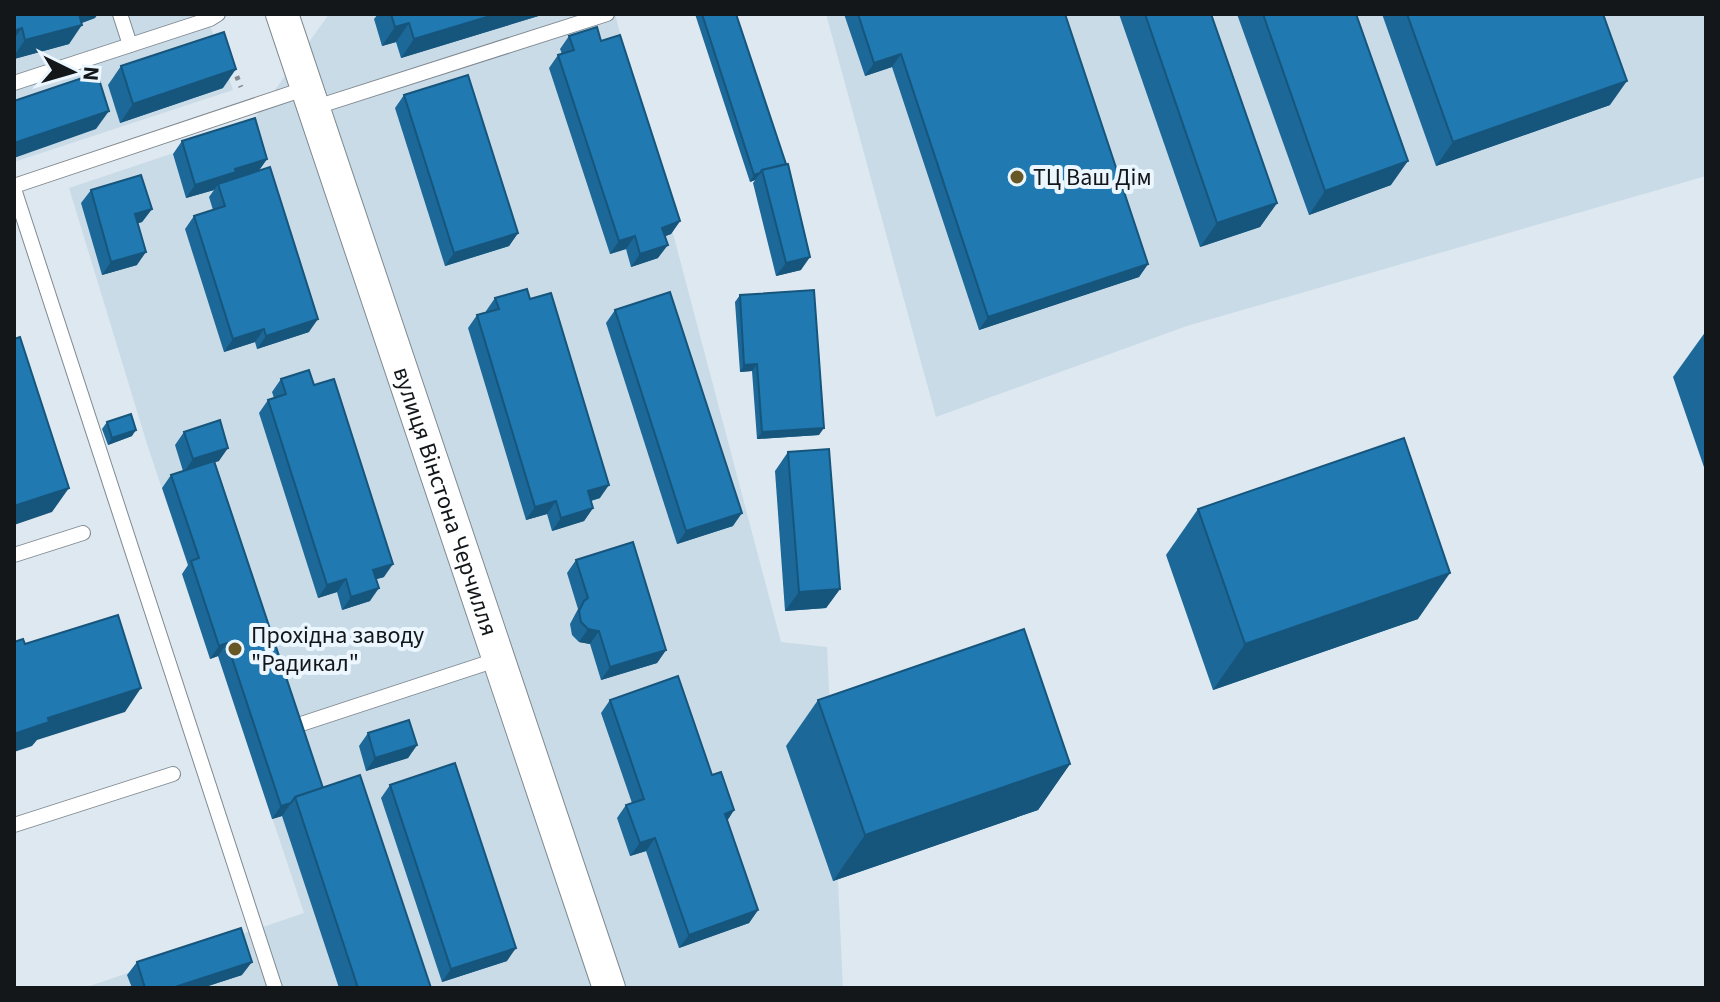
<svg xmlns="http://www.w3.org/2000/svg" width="1720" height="1002" viewBox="0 0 1720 1002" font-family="'Source Sans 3',sans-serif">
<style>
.built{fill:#cadbe8}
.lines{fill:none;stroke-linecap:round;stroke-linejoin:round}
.service-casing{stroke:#7f8990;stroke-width:16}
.tertiary-casing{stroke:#7f8990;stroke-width:34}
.path{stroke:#848c92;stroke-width:5;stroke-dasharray:4 6;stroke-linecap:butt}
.service{stroke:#fff;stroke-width:14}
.tertiary{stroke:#fff;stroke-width:32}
.wall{fill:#1c6898}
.shaded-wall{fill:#16557c}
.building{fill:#2079b1;stroke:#16557c;stroke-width:2}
.poi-dot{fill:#685826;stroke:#ebf6fe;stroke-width:3}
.labels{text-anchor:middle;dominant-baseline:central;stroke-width:8;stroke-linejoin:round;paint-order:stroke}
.poi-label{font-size:24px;fill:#13171a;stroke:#ebf6fe;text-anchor:start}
.street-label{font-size:24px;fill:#13171a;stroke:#ebf6fe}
</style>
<rect width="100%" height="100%" fill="#dee8f0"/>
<g class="built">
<path d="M14,14h192l27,76 -219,72z"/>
<path d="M329,14h286l166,628 46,5 16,341h-759l220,-75 -157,-469 -78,-256 179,-60z"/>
<path d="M826,14h880v162l-519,150 -251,91z"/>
</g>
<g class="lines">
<defs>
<g id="service">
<path d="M120,14l10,31"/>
<path d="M14,83l196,-64 8,-5"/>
<path d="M313,108l294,-94"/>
<path d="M14,186l293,-98"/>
<path d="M14,189l261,799"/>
<path d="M14,555l69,-22"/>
<path d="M289,728l210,-69"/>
<path d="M14,825l159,-51"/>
</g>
<g id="tertiary">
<path id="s1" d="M282,14l327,974"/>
</g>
</defs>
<use href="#service" class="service-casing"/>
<use href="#tertiary" class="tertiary-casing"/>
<path class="path" d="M233,67l8,20"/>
<use href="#service" class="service"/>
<use href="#tertiary" class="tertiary"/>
</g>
<g class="wall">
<path d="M14,14l81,4 -13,5 -13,21 -55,15z"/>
<path d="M378,14h167l-144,44 -5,-16 -14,4 -8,-27z"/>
<path d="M695,14h41l65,256 -25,6 -23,-93 2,-3 -5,2z"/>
<path d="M844,14h221l83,250 -9,13 -160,53 -87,-263 -27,9z"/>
<path d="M1119,14h92l66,189 -17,24 -60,20z"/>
<path d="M1237,14h119l35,171 -82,30z"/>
<path d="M1382,14h221l7,91 -174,61z"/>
<path d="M569,36l32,5 79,180 -9,13 -6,2 -7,22 -27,9 -5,-18 -16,5 -61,-186 9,-13 4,-1 -2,-5z"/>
<path d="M121,66l102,22 -103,35 -12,-38z"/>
<path d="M404,95l114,138 -9,13 -64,20 -50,-158z"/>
<path d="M182,141l85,18 -8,11 50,162 -52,17 -2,-7 -31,10 -39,-123 9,-13 19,-6 -4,-13 5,-7 -28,8 -13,-44z"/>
<path d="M91,190l61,19 -10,13 -4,1 -1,42 -35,10 -21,-72z"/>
<path d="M740,295l79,140 -62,4 -5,-68 -12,1 -5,-70z"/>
<path d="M495,298l105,200 -9,3 2,7 -9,13 -32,10 -5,-17 -21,6 -58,-192 9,-13 9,-2v-2z"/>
<path d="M615,310l118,216 -56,18 -71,-221z"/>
<path d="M1706,331v142l-33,-96z"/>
<path d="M281,379l33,6 70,192 -8,2 -6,22 -28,9 -5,-18 -19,6 -59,-185 9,-13 6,-2 -2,-6z"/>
<path d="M107,422l25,14 -24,9 -6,-16z"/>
<path d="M184,432l35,29 -4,1 108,326 108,200h-92l-57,-172 -10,3 -54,-163 -8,3 -28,-85 6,-9 -26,-77 9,-13 12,-4 -8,-26z"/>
<path d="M788,452l52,137 -14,19 -41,3 -10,-140z"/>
<path d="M1198,509l220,110 -205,71 -47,-135z"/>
<path d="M576,560l90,90 -9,13 -56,17 -11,-36 -11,-2 -7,-7 -2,-11 8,-15 -11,-36z"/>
<path d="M610,700l102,75 22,35 -7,11 31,89 -9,13 -70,25 -33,-97 -16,5 -13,-38 9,-13 6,-2 -31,-90z"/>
<path d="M818,700l252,64 -32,46 -205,71 -47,-135z"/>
<path d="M368,733l49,12 -9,13 -42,13 -7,-25z"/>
<path d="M390,785l117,176 -65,21 -61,-184z"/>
<path d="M137,962l105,13 -40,13h-70l-5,-13z"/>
</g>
<g class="shaded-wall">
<path d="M74,14h24l-3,4 -31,11z"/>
<path d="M497,14h48l-144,44 13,-19z"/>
<path d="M409,23l-13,19 -14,4 13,-19z"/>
<path d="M82,25l-13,19 -55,15v-3l11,-16z"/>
<path d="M22,28l-8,11v-8z"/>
<path d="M901,54l-9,13 -27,9 9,-13z"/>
<path d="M236,69l-13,19 -103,35 13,-19z"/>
<path d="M1627,81l-17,24 -174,61 17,-24z"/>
<path d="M109,111l-13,18 -82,29v-15z"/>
<path d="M267,159l-9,13 -40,12 -4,6 -28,8 9,-13 40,-16z"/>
<path d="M1408,161l-17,24 -82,30 16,-24z"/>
<path d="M760,173l-5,7 -5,2 4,-7z"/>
<path d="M1277,203l-17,24 -60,20 17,-24z"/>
<path d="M152,209l-10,13 -16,5 9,-13z"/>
<path d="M680,221l-9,13 -18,7 9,-13z"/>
<path d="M518,233l-9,13 -64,20 9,-13z"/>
<path d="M635,236l-9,13 -16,5 9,-13z"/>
<path d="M668,245l-10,13 -27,9 9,-13z"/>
<path d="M146,252l-9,13 -35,10 9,-13z"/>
<path d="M810,257l-9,13 -25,6 10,-13z"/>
<path d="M1148,264l-9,13 -160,53 9,-13z"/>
<path d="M318,319l-9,13 -52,17 9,-13z"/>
<path d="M264,329l-9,13 -31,10 9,-13z"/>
<path d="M757,364l-5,7 -12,1 4,-7z"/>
<path d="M824,428l-5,7 -62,4 5,-7z"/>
<path d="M136,430l-4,6 -24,9 4,-7z"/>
<path d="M228,448l-9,13 -35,11 9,-13z"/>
<path d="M609,485l-9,13 -21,6 9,-13z"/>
<path d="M69,488l-17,24 -38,13v-19z"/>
<path d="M556,501l-9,13 -21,6 9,-13z"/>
<path d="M593,508l-9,13 -32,10 9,-13z"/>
<path d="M742,513l-9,13 -56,18 9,-13z"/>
<path d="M393,564l-9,13 -20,6 9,-13z"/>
<path d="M1450,573l-32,46 -205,71 32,-46z"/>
<path d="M346,579l-9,13 -19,6 9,-13z"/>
<path d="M379,588l-9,13 -28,9 9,-13z"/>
<path d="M840,589l-14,19 -41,3 14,-19z"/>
<path d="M588,629l11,2 -9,13 -11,-2z"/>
<path d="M227,643l-9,13 -8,3 9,-13z"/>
<path d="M666,650l-9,13 -56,17 9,-13z"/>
<path d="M141,688l-16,24 -88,28 -5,6 -18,6v-18l34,-16z"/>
<path d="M417,745l-9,13 -42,13 9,-13z"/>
<path d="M1070,764l-32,46 -205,71 32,-46z"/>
<path d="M291,803l-9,13 -10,3 9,-13z"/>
<path d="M734,810l-9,14v-10z"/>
<path d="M655,838l-9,13 -16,5 10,-13z"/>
<path d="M758,910l-9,13 -70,25 10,-13z"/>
<path d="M516,948l-9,13 -65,21 9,-13z"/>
<path d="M252,962l-10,13 -40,13h-30z"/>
</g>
<g class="building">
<path d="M14,14h65l3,11 -57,15 -3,-12 -8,3z"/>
<path d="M391,14h106l-83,25 -5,-16 -14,4z"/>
<path d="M702,14h34l50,150 -24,6 -2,3 -6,2z"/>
<path d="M858,14h207l83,250 -160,53 -87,-263 -27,9z"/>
<path d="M1145,14h66l66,189 -60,20z"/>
<path d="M1263,14h93l52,147 -83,30z"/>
<path d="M1407,14h196l24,67 -174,61z"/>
<path d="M597,27l4,14 19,-6 60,186 -18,7 6,17 -28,9 -5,-18 -16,5 -61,-186 16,-5 -5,-14z"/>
<path d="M224,32l12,37 -103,35 -12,-38z"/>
<path d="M97,73l12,38 -95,32v-42z"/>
<path d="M468,75l50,158 -64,20 -50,-158z"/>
<path d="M255,118l12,41 -32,10 1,3 -41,13 -13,-44z"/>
<path d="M788,164l22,93 -24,6 -24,-93z"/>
<path d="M270,167l48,152 -52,17 -2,-7 -31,10 -39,-123 31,-10 -7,-22z"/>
<path d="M141,175l11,34 -17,5 11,38 -35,10 -20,-72z"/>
<path d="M527,289l3,10 21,-6 58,192 -21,6 5,17 -32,10 -5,-17 -21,6 -58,-192 22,-6 -4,-11z"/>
<path d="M814,290l10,138 -62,4 -5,-68 -13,1 -4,-70z"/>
<path d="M670,292l72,221 -56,18 -71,-221z"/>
<path d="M20,337l49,151 -55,18v-167z"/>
<path d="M309,370l5,15 20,-6 59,185 -20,6 6,18 -28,9 -5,-18 -19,6 -59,-185 18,-6 -5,-15z"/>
<path d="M131,414l5,16 -24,8 -5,-16z"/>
<path d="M220,420l8,28 -35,11 -9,-27z"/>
<path d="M1404,438l46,135 -205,71 -47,-135z"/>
<path d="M829,449l11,140 -41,3 -11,-140z"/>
<path d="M214,461l109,327 -28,9 -4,6 -10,3 -54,-163 -8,3 -28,-85 8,-3 -28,-83z"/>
<path d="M633,542l33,108 -56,17 -11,-36 -11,-2 -7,-7 -2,-11 5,-10 4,-3 -12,-38z"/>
<path d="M118,615l23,73 -93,30 1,4 -35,12v-92l9,-3 2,5z"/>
<path d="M1024,629l46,135 -205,71 -47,-135z"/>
<path d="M678,676l34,99 9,-3 13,38 -9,4 33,96 -69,25 -34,-97 -15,5 -14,-38 18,-6 -34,-99z"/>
<path d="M409,720l8,25 -42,13 -7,-25z"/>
<path d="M455,763l61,185 -65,21 -61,-184z"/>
<path d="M360,775l71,213h-73l-63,-191z"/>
<path d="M241,928l11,34 -80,26h-27l-8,-26z"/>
</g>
<g class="poi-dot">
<circle cx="1017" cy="177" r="8"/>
<circle cx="235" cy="649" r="8"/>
</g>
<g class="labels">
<g class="poi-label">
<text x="1033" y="177">ТЦ Ваш Дім</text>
<text x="251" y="635">Прохідна заводу<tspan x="251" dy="28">"Радикал"</tspan></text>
</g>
<g class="street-label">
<text stroke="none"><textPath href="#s1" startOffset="514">вулиця Вінстона Черчилля</textPath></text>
</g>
</g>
<rect width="1720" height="1002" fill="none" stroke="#13171a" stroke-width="32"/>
<g transform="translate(72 72) rotate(95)" stroke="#ebf6fe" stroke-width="6" paint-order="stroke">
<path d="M0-6L14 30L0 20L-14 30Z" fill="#13171a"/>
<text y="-12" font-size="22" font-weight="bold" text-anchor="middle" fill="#13171a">N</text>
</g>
</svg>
